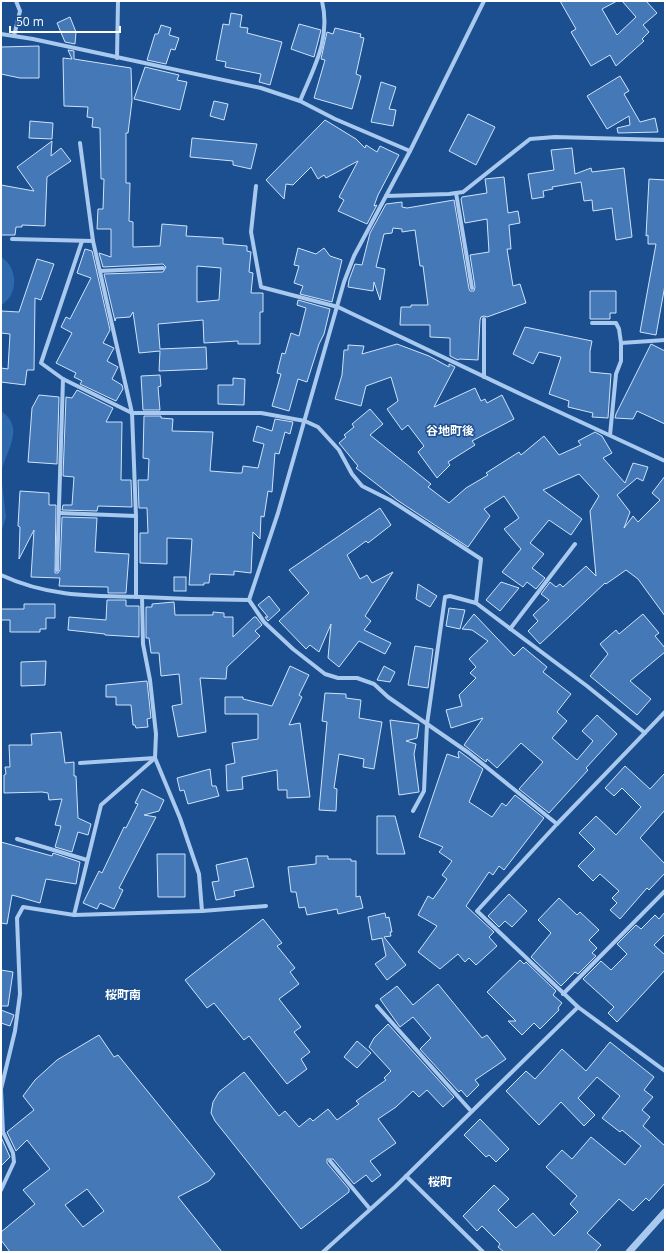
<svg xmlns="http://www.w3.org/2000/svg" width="666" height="1253" viewBox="0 0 666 1253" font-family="'Open Sans','Noto Sans JP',sans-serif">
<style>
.green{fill:#2e69ad}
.building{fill:#4478b7;stroke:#cfe3fa;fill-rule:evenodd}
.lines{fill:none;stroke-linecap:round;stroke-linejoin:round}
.minor{stroke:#a9c9ee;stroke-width:4}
.tertiary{stroke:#a9c9ee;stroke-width:7}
.labels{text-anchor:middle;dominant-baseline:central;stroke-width:3;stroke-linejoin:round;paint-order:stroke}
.quarter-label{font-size:12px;font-weight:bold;fill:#fff;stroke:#1b4f8f}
</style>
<rect width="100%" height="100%" fill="#1b4f8f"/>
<g class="green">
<path d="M1,257c17,10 18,38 0,48z"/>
<path d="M1,411c26,17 3,42 0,63l5,43 -5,16z"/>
</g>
<g class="building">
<path d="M560,1h57l-15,8 15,26 19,-18 -14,-16h24l11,12 -14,12 6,7 -7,7 2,2 -28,25 -6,-11 -19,11 -20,-34 5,-3z"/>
<path d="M231,13l11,2 -2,12 8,1 -1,5 35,9 -12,43 -11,-3 2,-8 -36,-7 1,-5 -10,-2 7,-36 6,1z"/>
<path d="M70,17l6,15 -1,12 -10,-2 -8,-19z"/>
<path d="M299,24l22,6 -7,27 -23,-8z"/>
<path d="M161,25l10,3 -2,7 10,3 -4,12 -4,-1 -5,15 -19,-4 8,-26h3z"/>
<path d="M335,28l26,6 -1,3 4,1 -8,36 5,2 -9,33 -38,-11 11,-38 -4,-1 6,-27 6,2z"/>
<path d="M39,46v32h-19l-19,-4v-27z"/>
<path d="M68,50l6,1v8l57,9 1,33 -4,32h-2v50h4l-1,38 4,1v25l27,-1 2,-22 25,2 -1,10 37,2v6l24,2v5l4,1 -2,20 4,1 -2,20h12v19h-3v32h-22v-3l-34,2 -1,-23 -45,4 2,25 46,-2 1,22 -48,2 1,-20 -21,2 -6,-41 -3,5 -14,1 -1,3 -11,-47 59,-2 3,-5 -3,-3 -60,3 -4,-14 12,4v-28h-14l1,-20h5l1,-30h-3l-1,-51 -8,-1 1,-9 -6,-1 1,-10 -24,-1 -1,-48 9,1zM197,266l24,2 -2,32 -22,2z"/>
<path d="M145,67l34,8 -2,5 10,2 -7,28 -46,-11z"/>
<path d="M620,76l9,15 -5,3 16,28 15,-4 3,14 -40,1 -1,-5 13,-3 -1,-9 -22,13 -20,-33z"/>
<path d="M381,82l15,5 -7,22 7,1 -3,16 -22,-4z"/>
<path d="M214,101l14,3 -4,16 -14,-4z"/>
<path d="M468,114l27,13 -19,38 -27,-14z"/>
<path d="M325,120l31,19 9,9 1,-3 11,7 3,-6 19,9 -21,40 -4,11 3,-1 -10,19 -29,-13 6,-11 -5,-3 19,-36 -32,17 -2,-3 -6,4 -7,-12 -18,18 -7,-1 -2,15 -18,-19z"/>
<path d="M30,121l23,2 -1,16 -23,-1z"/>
<path d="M192,138l65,6 -6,25 -18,-4v-4l-43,-4z"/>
<path d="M52,141l-1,15 10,-8 10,13 -24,16 -2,49 -23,-1v2h-6l-1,8h-14v-50l33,6 -17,-24z"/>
<path d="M572,148l3,26 16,-6 1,4 32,-4 8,69 -16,3 -4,-32 -19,3 -1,-11 -8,1 -3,-19 -29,5 1,2 -10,2 1,6 -12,2 -4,-25 26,-4 -3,-20z"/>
<path d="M504,177l4,36 10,-2 2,12 -11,2 2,24h-4l6,37 7,-2 6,19 -39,14 -3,-1 -3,1 -1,3 -2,40 -19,-1 -1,1 -8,-4v-18l-20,-1v-12h-30l1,-18h10v-2h17l-5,-39h-3l-5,-36 -13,2v-3l-9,-1 -1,5 -8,1 -8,33 9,2 -5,31 -6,-18 -1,9 -25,-4 1,-7 6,-16 7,1 8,-32 16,-29 16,-2v5l5,1 47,-8 15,89 1,2h4l1,-4 -5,-32 19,-3 -2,-33 -22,4 -4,-24 1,-2 25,-4 -2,-14z"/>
<path d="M649,179l16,1v105l-9,50 -16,-3 16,-88h-8v-9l-2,1z"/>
<path d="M298,248l18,6 8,-6 6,8 12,4 -10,42 -32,-8 3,-8 -9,-3 5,-17 -5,-1z"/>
<path d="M85,249l7,2 18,79 -7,13 11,5 -7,13 11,6 -6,12 10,6 1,4 -7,12 -36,-17 2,-3 -8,-4 2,-4 -20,-10 16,-30 -11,-6 5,-10 4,2 21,-41 -14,-5z"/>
<path d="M37,259l17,5 -13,36 -6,-2 -1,72h-7l-2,15 -24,-3v-14l7,1 2,-35 -9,-1v-22l18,1z"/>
<path d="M590,291h26v22h-6v6h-20z"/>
<path d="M298,300l32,9 -6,25 -5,10 -12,38 -9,-3 -9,32 -17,-5 9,-32 -4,-1 5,-20 3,1 6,-21 8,3 7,-28 -9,-3z"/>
<path d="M525,327l67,14 -2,10v21l21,2 -3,44 -16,-1 1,-4 -25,-6 1,-6 -20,-7 12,-37 -22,-5 -6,12 -20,-10z"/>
<path d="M397,344l32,12 20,11v-3l6,3 -21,40 41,-19 6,13 4,-2 2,4 15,-8 12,24 -42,22 3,4 -27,17 2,3 -13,13 -19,-26 6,-6 -16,-21 -6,5 -15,-21 11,-8 -7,-24 -25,9 -5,20 -26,-7 7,-24 2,-25h4v-5l16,1 -2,8z"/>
<path d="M651,344l14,7v73l-28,-13 -4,8 -18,-1 1,-4z"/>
<path d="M160,375l1,11 -3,1 2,23h-17l-2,-34z"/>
<path d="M233,378l12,1 -1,26 -26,-1v-19h15z"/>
<path d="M77,390l36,18 -7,14h16l-1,58h10l1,27 -34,-1 -1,5 -35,-1 1,-5h9l2,-28 -11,-1 3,-79 6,1z"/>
<path d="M39,395l20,2 -2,67 -29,-2 4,-54z"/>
<path d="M370,409l13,15 -13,11 61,49 -3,3 21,16 17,-15 22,-13 -2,-2 33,-21 2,3 23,-19 15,19 22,-10 -3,-4 17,-9 7,4 10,17 -9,5 22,25 8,-20 15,4 -5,14 -6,-3 -20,17 13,17 -6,16 9,-12 5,6 22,-22 -8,-7 13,-17v140l-27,-37 -12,-9 -20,14 -1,-1 -65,61 -12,-13 10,-10 -5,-6 16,-15 -8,-6 9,-12 6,5 4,-3 3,3 23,-21 10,10 -6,-65 9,-15 -20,-22 -36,16 39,29 -11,16 -22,-15 -19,23 14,11 -12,14 13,10 -9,11 -9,-7 -4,5 -21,-15 19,-23 -17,-20 15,-11 -15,-22 -20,13 6,7 -22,31 -71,-47 -41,-32 2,-2 -19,-23 7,-6 -2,-2 10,-8 -2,-3z"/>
<path d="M144,416h17v2l12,1 -1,12 41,1 -3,39 26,2h6l1,-7 15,2 6,-24 -11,-3 4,-15 15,5 3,-12 18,3 -3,12 -5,-2 -6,22 -4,-1 -3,39 -4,-1 -4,26 -3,-1 -1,23 -7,-7 -2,41 -17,-2v4l-24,-1 -1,9h-5v2h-15l3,-46 -25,-1v26l-27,-1v-30h8l-1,-25h-8l-1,-28h10l1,-21 -6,-1z"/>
<path d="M20,491l29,2v12h7l-1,68h3l2,-3 2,-53 35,1 -2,34 34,2 -3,39h-18v-6l-49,-1 1,-8 -29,-1 3,-47 -15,29 1,-32 -2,-1z"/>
<path d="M380,508l11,17 -23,18 -2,-2 -19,14 13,24 7,-4 5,8 21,-11 -28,44 6,5 -7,9 27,13 -6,11 -26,-13 -20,26 -11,-9 3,-34 -12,28 -9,-7 -4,4 -27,-28 30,-28 -20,-23z"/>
<rect x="174" y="577" width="12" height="14"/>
<path d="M501,582l18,6 -19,23 -14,-11z"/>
<path d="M418,584l19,12 -7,11 -14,-8z"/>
<path d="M269,596l11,14 -12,11 -3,-4h3l-10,-12z"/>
<path d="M107,600h19v6h13v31l-34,-2v-1l-37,-4 1,-13 37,3z"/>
<path d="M174,602l1,13h38v-3l11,1v4h9v20l21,-20h2l6,8 -7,6 5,5 -33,31 -1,12 -26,-1 6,54 -28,5 -6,-31 10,-2 -3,-30 -18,2 -2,-23h-8l-2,-15h-3v-31h6v-3z"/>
<path d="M24,604h31v14h-9v11h-6v3h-30v-12h-9v-11h23z"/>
<path d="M449,608l16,2 -5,19 -14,-3z"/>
<path d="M474,614l40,42 9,-9 24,20 -4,5 28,22 -14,18 10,9 -15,17 25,22 16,-19 -11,-10 15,-16 20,19 -31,34 2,2 -39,43 -30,-24 24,-27 -22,-19 -24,25 -10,-9 -1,3 -22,-17 19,-27 -32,10 -5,-18 16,-4 -3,-11 17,-17 -6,-5 6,-6 -7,-8 19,-18 -16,-11 -10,-1z"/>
<path d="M643,614l16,19 -4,3 10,12v4l-35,29 21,18 -14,16 -47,-39 18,-22 -8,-10 16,-14 3,4z"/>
<path d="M415,646l18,3 -5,39 -20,-3z"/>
<path d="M46,661l-1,24 -24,1v-24z"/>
<path d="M290,666l19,9 -10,20 3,2 -13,28 11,-2 10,74 -23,1v-8h-9l-1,-20 -35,7 1,12 -16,2 -1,-26 9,-2 -3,-20 26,-4v-25h-33v-17h18v2l29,7z"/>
<path d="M384,666l11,6 -5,10 -13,-2z"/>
<path d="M147,681l4,37 -4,1 1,8 -12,1 -1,-3h-2l-2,-20h-15v-8h-10v-12z"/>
<path d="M325,693l21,1v4l15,2 -2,18 23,4 -8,47 -11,-2 1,-8 -25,-5 -5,34 3,1 -1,22 -17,-1 8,-88 -5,-1z"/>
<path d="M390,720l29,4 -2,14 -11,3 10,3 -2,10 5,38 -20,3z"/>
<path d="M61,732l4,31 9,-1v14h2l2,42 13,6 -3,11 -10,-3 -6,20 -17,-5 6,-21 -6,-1 7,-26 -13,1 -1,-7 -6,-1 -38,1v-18l2,-1 -1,-7h5l-1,-22h23l-1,-11z"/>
<path d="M459,751l24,18 -14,33 23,15 10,-14 4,3 9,-11 29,23 -40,52 -5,-4 -6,9 -4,-3 -23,34 28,26 -5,5 8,9 -21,19 -7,-7 -4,4 -7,-8 -18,15 -22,-17 19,-26 -19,-11 10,-19 5,3 14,-20 -5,-4 10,-14 -13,-9 4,-5 -24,-10 28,-83 12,4 -1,-5z"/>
<path d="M625,766l25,23 15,-16v37l-25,28 25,26v9l-16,17 -2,-2 -27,31 -10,-9 7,-7 -5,-5 7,-7 -19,-17 -7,7 -15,-15 17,-17 -16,-16 17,-17 20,19 25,-28 -19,-19 -8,8 -9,-8z"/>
<path d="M210,769l2,17h4l3,10 -31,8 -4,-14 -4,1 -3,-13z"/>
<path d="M142,789l22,11 -5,11 -15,4 12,2 -37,71 4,2 -9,19 -14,-6 -3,6 -14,-6 16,-32 3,2 22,-46 2,1 12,-24 -3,-1z"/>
<path d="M377,816h18l10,38h-28z"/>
<path d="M1,842l51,14 1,-3 27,9 -4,22 -30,-5 -6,24 -28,-8 -5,29 -6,-1z"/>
<path d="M157,854h28v43h-27z"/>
<path d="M316,856h12v3h23v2h5v36l4,-1 3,12 -25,6 -1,-5 -30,6 -2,-8 -6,1 -3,-16h-5l-3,-25 28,-3z"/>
<path d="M247,858l7,29 -20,4 1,5 -19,4 -4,-18 7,-1 -3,-16z"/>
<path d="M509,894l18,17 -15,16 -7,-6 -6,6 -11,-11z"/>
<path d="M559,898l18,17 3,-3 19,18 -10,10 8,8 -5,5 4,3 -18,18 -3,-2 -14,14 -30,-29 20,-24 -13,-13z"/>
<path d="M665,912v22l-11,11 11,10v15l-48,52 -9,-9 6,-6 -31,-28 18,-18 10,9 16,-16 -10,-10 19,-19 5,4 14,-14 4,4z"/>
<path d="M385,913l1,5 3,-1 3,15h-2l1,4 -7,1 22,28 -19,15 -12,-16 11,-8 -4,-18 -10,2 -4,-23z"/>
<path d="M263,919l19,24 -5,3 18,22 -5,4 9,12 -20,15 22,28 -7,5 16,20 -9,7 6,10 -20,15 -38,-48 -5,4 -30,-37 -7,5 -22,-28z"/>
<path d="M520,960l4,4 2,-2 30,29 -3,4 9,8 -4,5 1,2 -19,19 -6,-6 -12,12 -14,-14h8l-29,-29z"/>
<path d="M1,970l12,2 -5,34h-7z"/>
<path d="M438,984l44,54 5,-3 19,24 -31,21 4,5 -12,12 -6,-7 -2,2 -39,-43 11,-11 -18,-21 -13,10 -20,-28 17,-13 16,19z"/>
<path d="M1,1010l13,5 -4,11 -9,-3z"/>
<path d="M388,1024l66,73 -11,10 -16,-17 -8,7 -6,-6 -17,16 -18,12 18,24 -26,18 11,14 -9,7 -6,-7 -12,9 -21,-25h-6v4l22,26v3l-48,37 -86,-108 -4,-8 2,-11 6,-10 25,-20 35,44 6,-5 14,16 11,-9 3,3 15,-12 9,11 22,-16 -3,-3 30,-21 -2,-2 7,-7 -22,-24 5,-9z"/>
<path d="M99,1035l15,22 4,-2 97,119 -6,7 -31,16 44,55h-212l-9,-12v-8l34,-28 -12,-14 27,-21 -23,-29 -11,11 -9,-19 27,-22 -11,-14 12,-16 22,-20zM87,1189l17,22 -21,16 -18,-22z"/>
<path d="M357,1041l14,12 -14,15 -13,-11z"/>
<path d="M610,1042l44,35 -10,13 9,7 -11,13 8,7 -7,9 22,20v37l-16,18 -3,-3 -13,13 -14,-12 -32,34 14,12 -6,7h-91l-6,-5 2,-3 -18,-18 -5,5 -14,-15 31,-31 15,14 -11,11 18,18 17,-15 21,23 24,-24 -8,-8 7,-8 -31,-29 16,-17 10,9 19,-22 34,28 16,-19 -19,-16 -2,2 -18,-14 18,-22 -23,-19 -19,21 17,17 -11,11 -23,-24 -22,23 -33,-34 20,-20 9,8 27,-30 24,22z"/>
<path d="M480,1119l29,30 -13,13 -7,-7 -3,2 -22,-22z"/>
<path d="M1,1137l9,20 -9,9z"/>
</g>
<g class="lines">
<g class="minor">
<path d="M1,34l32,5 228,49 39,13 35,18 75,32"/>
<path d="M14,36l6,-25 -4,-10"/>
<path d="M117,58l1,-57"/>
<path d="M300,101c14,-34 31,-62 22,-100"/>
<path d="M80,143l13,98 39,172 4,103v81"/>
<path d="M256,186l-5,46 10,55 77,20 191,91 136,63"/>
<path d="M456,193l16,95"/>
<path d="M386,196l63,-2 14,-2 67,-53 25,-2 110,3"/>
<path d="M12,239l81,2"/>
<path d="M82,241l-41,122 22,16 69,34h129l44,8 13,6 21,23 13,24 10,12 28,14 91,59 -5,44 111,83 58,47"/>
<path d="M100,271l63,-3"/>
<path d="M484,319v58"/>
<path d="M592,323h24l3,6 2,14v18l-5,13 -6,61"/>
<path d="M621,343l44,-3"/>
<path d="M59,513l77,3"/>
<path d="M57,570l6,-191"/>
<path d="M1,575c47,22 91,21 141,22 36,2 71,3 107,3"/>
<path d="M142,597l1,47 7,36 6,54 -1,24 25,60 19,56 3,37"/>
<path d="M249,600l29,-87 66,-231 10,-26 56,-105 74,-150"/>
<path d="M249,600l15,22 29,27 32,25 13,4h19l17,6 14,13 81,56 88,71"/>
<path d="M510,629l65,-85"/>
<path d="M80,763l75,-5"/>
<path d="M413,811l11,-20 3,-67 18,-127 5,-1 26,7"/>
<path d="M17,839l70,21"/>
<path d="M74,915l27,-110 54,-47"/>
<path d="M563,994l102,-103"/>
<path d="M377,1006l94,105"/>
<path d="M578,1007l87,64"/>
<path d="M330,1161l40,48"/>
<path d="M406,1176l77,76"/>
<path d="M1,1190l13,-28 -1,-9 -10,-21 -2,-43 14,-58 5,-37 -3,-76 6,-11 51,8 128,-4 64,-5"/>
<path d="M323,1252l72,-65 183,-180 -101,-96 80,-87 108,-112"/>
</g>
<path class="tertiary" d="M629,1252l36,-40"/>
</g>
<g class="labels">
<g class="quarter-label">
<text x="450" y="430">谷地町後</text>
<text x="123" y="994">桜町南</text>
<text x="440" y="1181">桜町</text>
</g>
</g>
<rect width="666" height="1253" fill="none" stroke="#ffffff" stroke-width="4"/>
<path d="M10 26v6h110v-6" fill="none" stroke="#ffffff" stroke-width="2"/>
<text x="16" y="26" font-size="12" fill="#ffffff" stroke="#1b4f8f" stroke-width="3" paint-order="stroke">50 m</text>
</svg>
